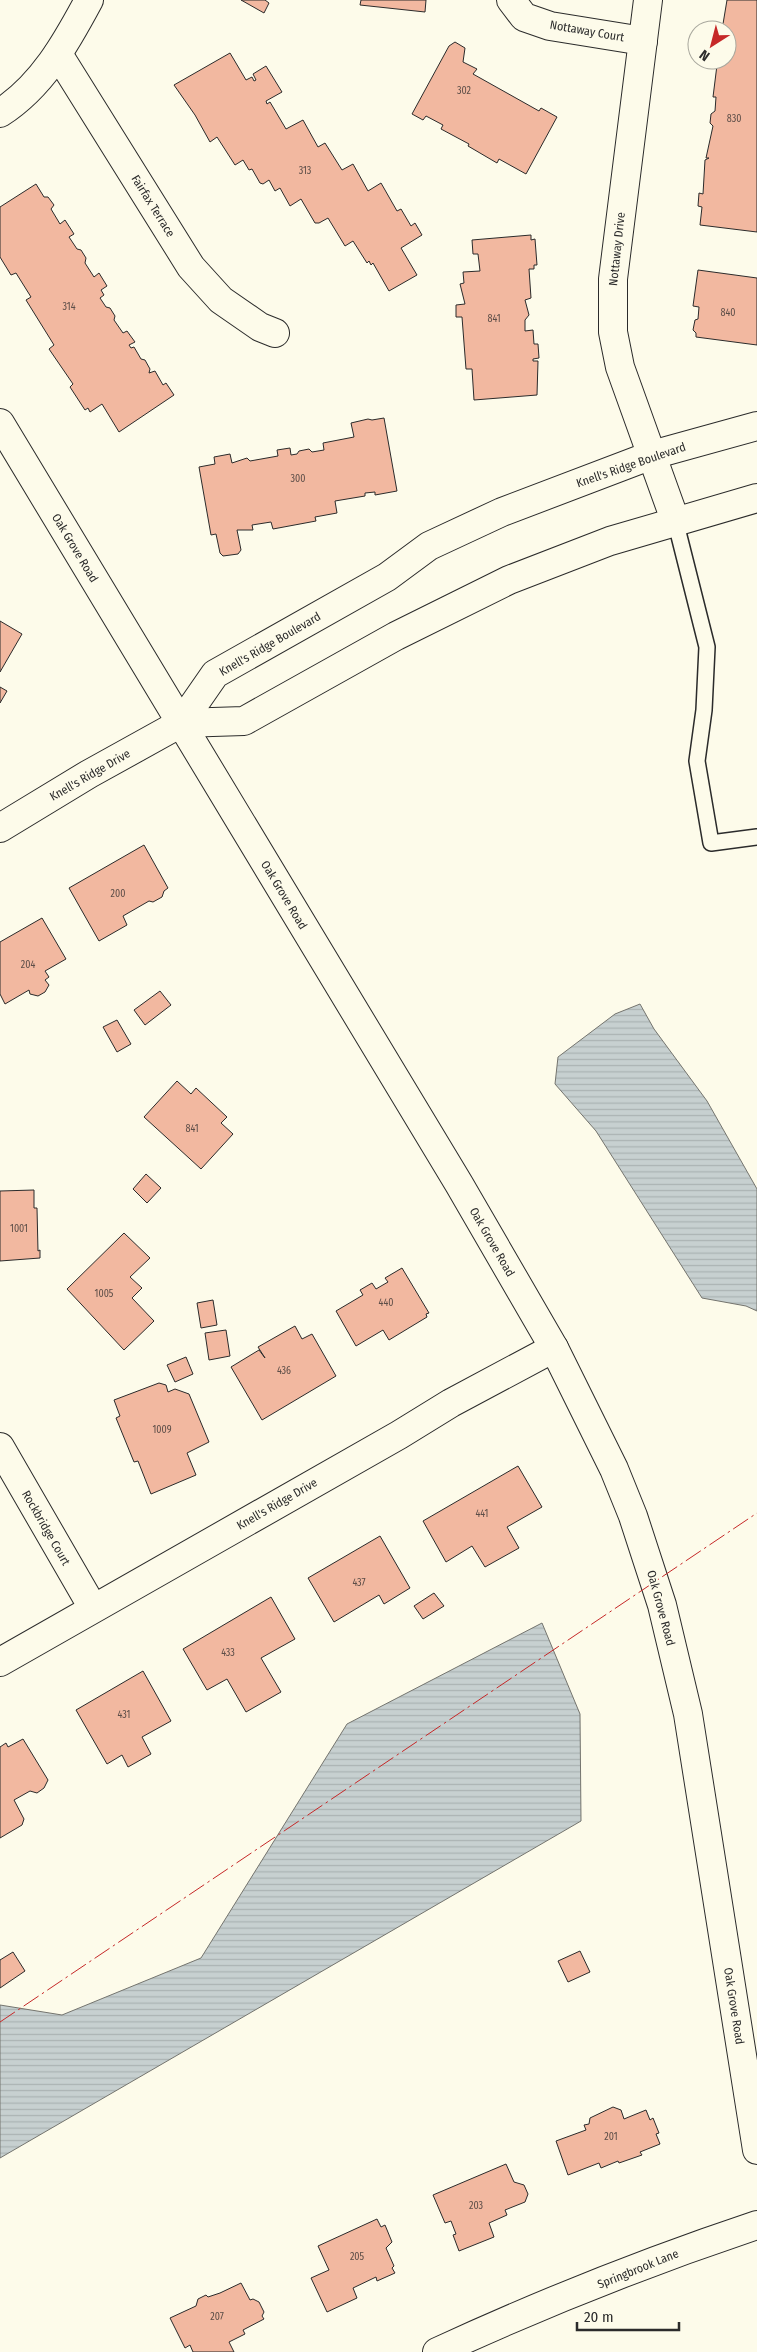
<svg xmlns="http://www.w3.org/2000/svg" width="757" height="2352" viewBox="0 0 757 2352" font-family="'Fira Sans Condensed',sans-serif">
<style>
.water{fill:url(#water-rules);stroke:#74746e}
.building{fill:#f2b8a0;stroke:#2b2b2b}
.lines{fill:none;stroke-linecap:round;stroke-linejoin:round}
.lane-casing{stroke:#2b2b2b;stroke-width:18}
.street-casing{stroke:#2b2b2b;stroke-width:30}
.secondary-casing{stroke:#2b2b2b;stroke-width:30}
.lane{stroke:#fdfbea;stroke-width:15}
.street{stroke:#fdfbea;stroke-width:28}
.secondary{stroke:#fdfbea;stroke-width:28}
.power{stroke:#c62828;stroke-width:1;stroke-dasharray:18 4 2.5 4;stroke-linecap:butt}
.labels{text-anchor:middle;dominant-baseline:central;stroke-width:4;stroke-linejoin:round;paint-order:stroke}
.number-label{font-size:10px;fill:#5d4e48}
.street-label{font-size:12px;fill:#2b2b2b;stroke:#fdfbea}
</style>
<defs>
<pattern id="water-rules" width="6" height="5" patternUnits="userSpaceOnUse" patternTransform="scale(1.25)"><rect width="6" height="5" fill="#c7d0d0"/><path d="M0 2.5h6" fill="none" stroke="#abb3b3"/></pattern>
</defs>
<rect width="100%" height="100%" fill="#fdfbea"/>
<g class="water">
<path d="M640,1004l14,25 53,72 50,88v122l-11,-5 -44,-8 -106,-167 -41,-47 3,-27 57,-43z"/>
<path d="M542,1623l38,91 1,107 -581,337v-153l62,10 139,-57 146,-234z"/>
</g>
<g class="building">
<path d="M241,0h24l4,3 -5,10z"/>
<path d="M361,0h65l-1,12 -65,-7z"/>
<path d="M727,0h30v232l-57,-7 2,-18 -4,-1 1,-13 4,1 2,-34 4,-2h-3l7,-32 -3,-3 1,-9 4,-3 1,-14h-3l4,-32 2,1v-6h8v-30h-5z"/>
<path d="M455,42l10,6 -2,14 14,7 -4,5 66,37 2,-3 16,9 -31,57 -27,-15 -2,4 -29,-17 1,-2 -28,-15 2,-4 -17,-9 -3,4 -11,-6 37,-68z"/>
<path d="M230,53l16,27 6,-3 2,4 2,-1 -3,-6 13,-8 16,26 -16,9 1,3 3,-2 16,27 17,-9 15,27 7,-4 17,27 11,-6 15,27 13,-8 16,28 4,-2 10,17 4,-3 7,12 -21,13 16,27 -28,16 -16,-28 -2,2 -2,-4 -2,2 -14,-22 -8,5 -17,-28 -9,5h-4l-14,-24 -11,7 -10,-18 -5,3 -6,-11 -6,4 -3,-1 -8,-14 -3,1 -6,-10 -8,5 -18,-28 -7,5 -15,-27 -21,-30z"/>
<path d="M36,184l8,13h4l6,8 -3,4 9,15 5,-4 9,14 -5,3 8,12 4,1 5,8 -1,5 9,14 5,-4 8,13 -6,4 3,5 -4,3 6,9 4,1 5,8 -1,4 9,13 4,-2 8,11 -6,3 2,3 3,-1 7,12 4,1 5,9 -1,4 6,-2 8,14 3,-2 8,12 -55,37 -17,-28 -12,8 -2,-4 -3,2 -15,-23 3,-3 -24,-35 5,-4 -28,-45 5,-3 -15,-24 -5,2 -11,-18v-50z"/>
<path d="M531,235v5l4,-1 2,26h-3v4h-5l2,29 -6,2 4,15 -4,5v11l8,-1 1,14h4l1,14 -6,1v2h5l-1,34 -63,5 -2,-31h-6l-4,-52h-6v-12l9,-1 -5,-20 4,-1 -1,-11 17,-1 -2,-17h-5l-1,-14z"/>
<path d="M698,270l59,8v67l-61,-8v-4l-3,-3 2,-10 3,-1 1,-12 -6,-1z"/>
<path d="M384,418l13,73 -22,4v-3l-10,1v3l-30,5 2,12 -22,4 1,4 -43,8 -2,-7 -19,3 1,5h-16l4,20 -3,4 -15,2 -3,-3 -4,-19 -5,1 -12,-68 16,-3 -1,-7 16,-3 2,9 15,-5 3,3 28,-5 -1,-6 13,-2 1,7 6,-1 2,-3 10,-2 3,3 12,-2 -1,-7 31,-6 -3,-14 17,-4 4,1z"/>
<path d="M0,621l22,13 -22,38z"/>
<path d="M0,687l7,4 -7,12z"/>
<path d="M144,845l24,43 -4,3 -2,6 -9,5 -4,-1 -26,15 4,9 -28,16 -30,-53z"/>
<path d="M42,918l24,41 -21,12 4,6 -4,3 4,5 -4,7 -7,4 -8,-2 -1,-4 -24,14 -5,-10v-52z"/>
<path d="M160,991l11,14 -26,20 -11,-15z"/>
<path d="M117,1020l14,24 -14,8 -14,-25z"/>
<path d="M177,1081l14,13 5,-6 31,29 -6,6 12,11 -32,35 -57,-52z"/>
<path d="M146,1174l15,14 -14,15 -14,-14z"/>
<path d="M34,1190v18h3l1,43 2,-1v8l-40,3v-70z"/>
<path d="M124,1233l26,25 -20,19 12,11 -10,10 22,23 -30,29 -57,-61z"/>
<path d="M402,1268l27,45 -3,1 1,3 -38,23 -6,-10 -27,16 -20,-35 27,-16 -3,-5 12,-7 4,6 12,-7 -3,-4z"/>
<path d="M213,1300l4,25 -16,3 -4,-25z"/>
<path d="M295,1326l7,13 10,-5 24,42 -74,44 -31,-53 28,-17 6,8 -7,-11z"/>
<path d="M226,1330l4,26 -21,4 -4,-27z"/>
<path d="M186,1357l7,17 -18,8 -8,-17z"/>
<path d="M159,1383l7,2 2,7 7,-3 14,5 20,48 -22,11 9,22 -45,19 -13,-33 -4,1 -18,-44 4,-2 -6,-16z"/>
<path d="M518,1466l24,41 -35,20 12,21 -34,19 -13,-21 -26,16 -23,-41z"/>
<path d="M380,1536l30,52 -26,16 -5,-9 -45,27 -26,-44z"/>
<path d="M434,1593l10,13 -21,13 -9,-13z"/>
<path d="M271,1597l24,42 -34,19 20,34 -35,20 -19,-33 -20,11 -24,-41z"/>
<path d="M143,1671l28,50 -29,16 9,17 -23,13 -6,-12 -15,9 -31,-54z"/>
<path d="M23,1739l25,41 -4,8 -7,5 -7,-2 -16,9 10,19 -2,6 -22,13v-91l6,-4 2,4z"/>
<path d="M580,1951l10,21 -22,10 -10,-21z"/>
<path d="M13,1952l12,19 -25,17v-28z"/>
<path d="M613,2107l8,3 3,9 22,-9 4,10 3,-2 6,15 -3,1 4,10 -20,8 2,3 -23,8 -1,-2 -17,7 -2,-5 -31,12 -12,-34 30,-11 -2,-5 5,-1 1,-6z"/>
<path d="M506,2164l8,18 10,3 4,9 -3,8 -20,8 2,5 -18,8 5,14 -35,14 -6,-16 3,-1 -5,-13 -6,2 -12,-28z"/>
<path d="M377,2219l4,8 4,-2 7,17 -6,6 8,18 -2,2 3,5 -18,8 -1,-4 -23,11 4,10 -30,14 -16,-34 18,-8 -11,-24z"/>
<path d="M241,2283l9,17 3,-1 6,3 5,10 -2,4 2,3 -21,11 2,4 -16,8 5,10h-41l-3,-7 -5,3 -15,-30 26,-12 2,-7 8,-4 2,2 12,-4z"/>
</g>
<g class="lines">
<defs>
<path id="lane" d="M675,520l32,127 -3,63 -7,51 14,82 46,-6"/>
<g id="street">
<path d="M511,0l13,17 26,9 93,15"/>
<path d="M648,0l-35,279v53l7,35 55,153"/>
<path d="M58,54l133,213 30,33 39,27 15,6"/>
<path d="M0,113c42,-27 66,-70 89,-113"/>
<path d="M0,828l89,-54 92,-51"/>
<path d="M0,1447l93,161"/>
<path d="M0,1662l399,-227 52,-32 103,-55"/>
<path d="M437,2352c104,-48 212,-91 320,-127"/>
</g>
<g id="secondary">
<path d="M0,423l459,761 95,164 60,121 19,47 29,89 26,109 69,436"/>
<path d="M181,723l34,-49 172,-97 42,-31 73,-34 150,-57 105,-29"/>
<path d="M181,723l63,-2 152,-85 113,-56 101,-39 147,-43"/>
</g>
</defs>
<use href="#lane" class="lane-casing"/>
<use href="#street" class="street-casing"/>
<use href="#secondary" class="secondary-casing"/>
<use href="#lane" class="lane"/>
<use href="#street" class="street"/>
<use href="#secondary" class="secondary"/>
<path class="power" d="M0,2022l757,-509"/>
</g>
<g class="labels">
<g class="number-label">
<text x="464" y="91">302</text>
<text x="734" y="119">830</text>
<text x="305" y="171">313</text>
<text x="69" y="307">314</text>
<text x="728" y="313">840</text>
<text x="494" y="319">841</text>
<text x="298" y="479">300</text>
<text x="118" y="894">200</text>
<text x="28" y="965">204</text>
<text x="192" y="1129">841</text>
<text x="19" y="1229">1001</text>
<text x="104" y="1294">1005</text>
<text x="386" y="1303">440</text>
<text x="284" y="1371">436</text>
<text x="162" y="1430">1009</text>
<text x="482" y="1514">441</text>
<text x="359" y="1583">437</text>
<text x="228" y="1653">433</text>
<text x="124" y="1715">431</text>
<text x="611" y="2137">201</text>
<text x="476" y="2206">203</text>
<text x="357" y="2257">205</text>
<text x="217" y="2317">207</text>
</g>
<g class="street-label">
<text transform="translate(587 31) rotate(10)">Nottaway Court</text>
<text transform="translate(153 206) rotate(58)">Fairfax Terrace</text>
<text transform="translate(617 249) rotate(-84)">Nottaway Drive</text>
<text transform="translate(631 465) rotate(-19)">Knell's Ridge Boulevard</text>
<text transform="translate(75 548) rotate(59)">Oak Grove Road</text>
<text transform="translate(270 644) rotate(-30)">Knell's Ridge Boulevard</text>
<text transform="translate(90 775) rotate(-30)">Knell's Ridge Drive</text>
<text transform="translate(284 895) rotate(59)">Oak Grove Road</text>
<text transform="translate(492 1242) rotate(60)">Oak Grove Road</text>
<text transform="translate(277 1504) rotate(-30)">Knell's Ridge Drive</text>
<text transform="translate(46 1528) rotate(60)">Rockbridge Court</text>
<text transform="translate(661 1608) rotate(75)">Oak Grove Road</text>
<text transform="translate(734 2006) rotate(81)">Oak Grove Road</text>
<text transform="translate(638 2269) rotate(-22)">Springbrook Lane</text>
</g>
</g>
<g transform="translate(712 45) rotate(216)"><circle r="24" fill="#fdfbea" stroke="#a9a89e"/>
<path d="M0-4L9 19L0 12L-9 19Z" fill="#c62828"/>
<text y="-8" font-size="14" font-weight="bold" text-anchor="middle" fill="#2b2b2b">N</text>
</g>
<path d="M577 2322v8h102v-8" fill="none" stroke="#2b2b2b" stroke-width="2.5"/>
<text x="584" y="2322" font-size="15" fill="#2b2b2b" stroke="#fdfbea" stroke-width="4" paint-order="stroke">20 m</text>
</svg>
